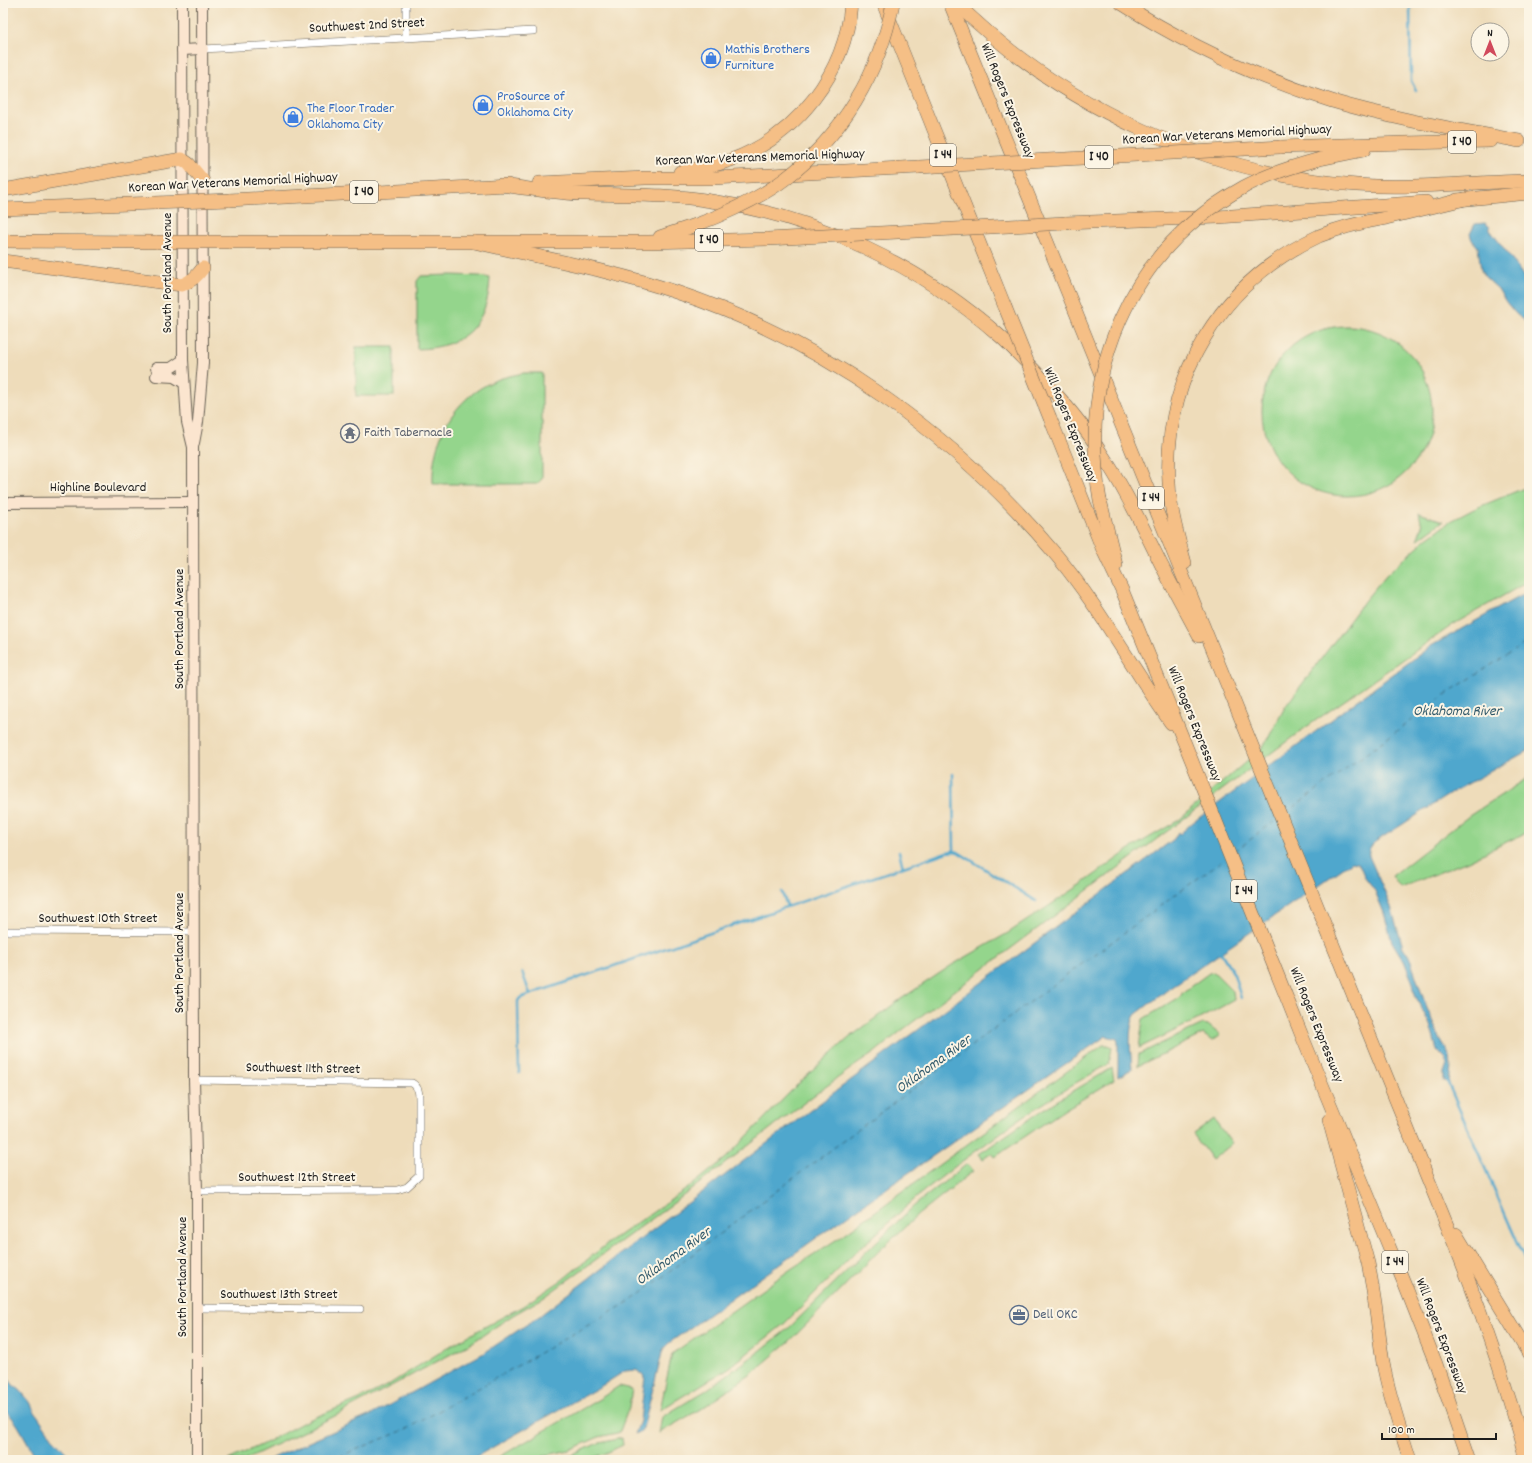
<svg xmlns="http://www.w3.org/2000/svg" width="1532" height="1463" viewBox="0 0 1532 1463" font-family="Dekko,sans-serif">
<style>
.green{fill:#94d58c;stroke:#587854}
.water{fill:#50a7cd;stroke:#366274}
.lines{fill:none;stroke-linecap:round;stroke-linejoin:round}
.stream{stroke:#50a7cd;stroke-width:2.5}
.ferry{stroke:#335b6c;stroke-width:1;stroke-dasharray:5 4;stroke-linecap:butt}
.street-casing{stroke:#665f53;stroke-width:8}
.secondary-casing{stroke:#665f53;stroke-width:12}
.highway-casing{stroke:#665f53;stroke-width:14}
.street{stroke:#fff;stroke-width:7}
.secondary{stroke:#fbe5cf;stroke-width:10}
.highway{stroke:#f5bf86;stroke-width:13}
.highway-bridge-casing{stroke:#665f53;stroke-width:14;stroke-linecap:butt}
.highway-bridge{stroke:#f5bf86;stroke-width:13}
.labels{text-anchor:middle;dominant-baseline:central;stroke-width:4;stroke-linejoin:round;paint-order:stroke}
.shield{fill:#fcf5e5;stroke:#5f5d58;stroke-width:1}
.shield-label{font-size:13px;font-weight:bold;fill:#1c1c1c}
.street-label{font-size:14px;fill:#1c1c1c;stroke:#fcf5e5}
.shop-label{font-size:14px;fill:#366cbe;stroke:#fcf5e5;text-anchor:start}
.worship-label{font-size:14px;fill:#5b616d;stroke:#fcf5e5;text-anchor:start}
.service-label{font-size:14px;fill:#4e5e75;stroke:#fcf5e5;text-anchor:start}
.water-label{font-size:15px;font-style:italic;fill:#335b6c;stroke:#fcf5e5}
</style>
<rect width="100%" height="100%" fill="#fcf5e5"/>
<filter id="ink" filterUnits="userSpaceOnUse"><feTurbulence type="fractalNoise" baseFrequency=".025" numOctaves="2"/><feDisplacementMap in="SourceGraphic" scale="8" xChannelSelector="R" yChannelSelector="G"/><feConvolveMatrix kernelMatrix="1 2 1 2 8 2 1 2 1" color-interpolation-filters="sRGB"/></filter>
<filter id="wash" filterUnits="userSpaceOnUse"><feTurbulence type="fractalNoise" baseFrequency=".012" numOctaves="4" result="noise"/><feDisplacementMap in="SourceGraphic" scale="16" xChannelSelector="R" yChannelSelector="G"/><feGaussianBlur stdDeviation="0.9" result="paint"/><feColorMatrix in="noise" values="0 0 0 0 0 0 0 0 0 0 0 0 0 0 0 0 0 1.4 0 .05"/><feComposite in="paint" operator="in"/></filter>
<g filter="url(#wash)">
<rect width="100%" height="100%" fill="#eedcba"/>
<g class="green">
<path d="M451,275l29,1 10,2c-2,47 -27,70 -73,71v-68l4,-5z"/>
<circle cx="1347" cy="411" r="85"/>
<rect x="356" y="347" width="38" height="49"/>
<path d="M524,373h18v106l-5,5h-104c-2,-44 20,-85 61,-103 9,-4 20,-6 30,-8z"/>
<path d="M1529,486v95l-75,43 -152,106 -401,301 -27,22 -21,14 -40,29 -138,106 -132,96 -30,17 -43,29 -139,74 -87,42h-16l33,-15 45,-24 56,-23 26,-13 67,-42 68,-37 39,-26 46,-37 83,-57 35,-28 68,-70 30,-28 25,-22 49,-37 54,-36 56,-32 74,-49 51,-37 46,-27 16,-14 69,-60 21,-39 80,-107 22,-26 39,-35 25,-18 23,-12z"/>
<path d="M1419,513l24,8 -26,19 5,-14z"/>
<path d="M1529,777v54l-61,30 -68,27 -8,-12 77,-60z"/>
<path d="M1214,972l19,19 1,9 -33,18 -62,30 4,-29 37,-22 3,-5 26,-19z"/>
<path d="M1203,1024l5,1 12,10 -8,6 -9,-7 -65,32 1,-12z"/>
<path d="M1103,1045h5l4,2 -3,17 -37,21 -54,35 -61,45 -32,25 -67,60 -73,73 -56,45 -69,42 12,-56 119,-85 48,-31z"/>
<path d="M1112,1068l2,12 -50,30 -69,47 -3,-4 -9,6 -4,-5 74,-51z"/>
<path d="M1214,1119l18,25 -20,16 -19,-26z"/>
<path d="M967,1164l6,7 -54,43 -40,37 -87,88 -42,36 -46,32 -45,26 3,-16 43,-26 55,-40 30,-24 85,-84 39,-37z"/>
<path d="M619,1386l13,3 -3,18 -9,24 -3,2 -18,4 -30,13 -22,5 -12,5h-41l107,-62z"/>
<path d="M622,1438l1,7 -19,9 -18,6h-38l25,-5 23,-11z"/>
</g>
<g class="water">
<path d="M1485,223l4,3 1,4 22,29 17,26v40l-14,-12 -9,-11 -8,-13 -14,-13 -3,-6 -3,-23 -6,-7 -2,-6 5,-10z"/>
<path d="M1529,591v159l-76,42 -78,50c-5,5 -7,7 -6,14l22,51 8,27 4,13 6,9 17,50 13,31 11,20 1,10 -2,16 -5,-1v-9l3,-9 -1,-5 -9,-9 -7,-25 -15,-30 -2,-12 -9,-22 -12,-19 -8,-29 -9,-22 -10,-13 -5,-12 -3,-3 -5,-1 -182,126 -35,27c-8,15 -4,37 -3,54l-14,8v-35l-1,-3 -11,-3 -235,163 -202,144 -5,5 -2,5 -19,75 -3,4 -5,2 5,-13 5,-45 -9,-6 -11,1 -22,14 -124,70 -11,5h-200l105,-46 111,-61 54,-36 274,-208 362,-270 4,-7 2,2 12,-11 239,-177z"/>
<path d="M3,1371l10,14 7,5 10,12 5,10 17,25 21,23h-35c-12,-17 -18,-37 -34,-51z"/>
</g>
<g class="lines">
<g class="stream">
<path d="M1410,3l1,78 5,9"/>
<path d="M953,774l1,77"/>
<path d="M899,852l4,15"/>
<path d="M782,892l5,14"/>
<path d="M1220,951l14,23 7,24"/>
<path d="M522,972l8,22"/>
<path d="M519,1073l-1,-72 2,-3 427,-146 7,-1 4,1 78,49"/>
<path d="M1447,1081l82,188"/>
</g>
<g class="ferry">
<path d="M1286,813l166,-123 77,-49"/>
<path d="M1235,851l40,-30"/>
<path d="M331,1460l78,-32 223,-128 220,-166 372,-275"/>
</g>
</g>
</g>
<g filter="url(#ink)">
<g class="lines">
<defs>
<g id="street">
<path d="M406,3v34"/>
<path d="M203,49l330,-18"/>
<path d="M3,931l190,1"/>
<path d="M194,1080l218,3c7,4 7,10 7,17v76l-12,11 -10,3 -200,1"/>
<path d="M197,1308l163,1"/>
</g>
<g id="secondary">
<path d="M182,3l1,357 4,62 6,25 1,633 3,111v269"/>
<path d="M182,50l21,-1"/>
<path d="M156,368h15l12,-8"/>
<path d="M156,376l18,1 10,6"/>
<path d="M194,443l4,-21 5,-59 -1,-360"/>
<path d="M3,503l190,-1"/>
</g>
<g id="highway">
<path d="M883,3l122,304"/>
<path d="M950,3l509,1252c26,67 49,135 68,205"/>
<path d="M956,3c106,104 253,172 401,182 58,4 115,-3 172,-4"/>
<path d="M1121,3c66,42 137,75 211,98 61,18 124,28 187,40"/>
<path d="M1280,147l125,-4 85,-2"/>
<path d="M1320,159l44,-9"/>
<path d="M680,172c18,-3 35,-6 51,-12 66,-24 115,-87 120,-157"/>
<path d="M539,183l106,-5h69l205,-11"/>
<path d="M500,185c28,3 57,9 85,9 42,1 84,0 126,7 107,16 209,64 290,136 11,10 21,21 32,32 25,26 49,53 68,84 27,40 46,84 68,127 10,19 20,37 30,56"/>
<path d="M3,190l179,-31 7,5 14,17"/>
<path d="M229,200l279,-15"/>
<path d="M1457,200l72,-7"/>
<path d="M3,209l152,-6"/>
<path d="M1065,223l153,-6 208,-15"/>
<path d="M660,237l36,-12"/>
<path d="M3,241l154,1"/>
<path d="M229,242h420l119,-3"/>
<path d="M474,242c68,16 136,28 202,50 148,49 281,144 381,264 43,52 75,112 114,167"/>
<path d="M3,261l179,24c10,-4 15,-9 21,-17"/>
<path d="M1050,418l53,132 19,40 63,154 117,292 103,249 31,79 33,96"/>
<path d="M1100,500l16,65"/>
<path d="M1185,563c-7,-26 -15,-53 -16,-80 -6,-107 53,-202 150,-247 22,-9 44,-14 67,-18 26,-6 53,-13 79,-19"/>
<path d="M1329,1120l39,143c7,33 10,66 15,100 6,33 17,65 27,97"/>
<path d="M1456,1234l73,120"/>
</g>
</defs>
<use href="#street" class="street-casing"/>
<use href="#secondary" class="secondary-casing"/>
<use href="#highway" class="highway-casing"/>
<use href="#street" class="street"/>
<use href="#secondary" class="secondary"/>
<use href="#highway" class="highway"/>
<defs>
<g id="highway-bridge">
<path d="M919,167l361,-20"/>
<path d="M155,203l74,-3"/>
<path d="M696,225c31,-12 63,-26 89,-46 57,-43 95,-107 108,-176"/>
<path d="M768,239l297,-16"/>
<path d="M157,242h72"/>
<path d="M1005,307l45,111"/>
<path d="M1100,500c-22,-127 28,-249 144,-313 23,-13 50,-21 76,-28"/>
</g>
</defs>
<use href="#highway-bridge" class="highway-bridge-casing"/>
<use href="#highway-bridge" class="highway-bridge"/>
</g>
</g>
<defs>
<symbol id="shop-ring" viewBox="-11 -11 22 22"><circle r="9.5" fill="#fcf5e5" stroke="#3f7fe0" stroke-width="1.5"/><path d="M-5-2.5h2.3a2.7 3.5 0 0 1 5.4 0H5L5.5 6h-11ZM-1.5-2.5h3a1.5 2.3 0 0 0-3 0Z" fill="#3f7fe0"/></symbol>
<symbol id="temple-ring" viewBox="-11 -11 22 22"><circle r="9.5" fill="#fcf5e5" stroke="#6b7280" stroke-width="1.5"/><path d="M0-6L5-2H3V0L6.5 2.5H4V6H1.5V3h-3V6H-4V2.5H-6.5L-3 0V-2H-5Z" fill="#6b7280"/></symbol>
<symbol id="office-ring" viewBox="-11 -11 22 22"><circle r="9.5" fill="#fcf5e5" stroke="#5c6f8a" stroke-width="1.5"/><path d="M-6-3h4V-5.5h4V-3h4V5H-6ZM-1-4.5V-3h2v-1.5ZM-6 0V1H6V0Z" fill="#5c6f8a"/></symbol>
</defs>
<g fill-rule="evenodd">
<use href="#shop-ring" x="700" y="47" width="22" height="22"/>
<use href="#shop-ring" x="472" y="94" width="22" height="22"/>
<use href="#shop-ring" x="282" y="106" width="22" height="22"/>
<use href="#temple-ring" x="339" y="422" width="22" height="22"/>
<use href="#office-ring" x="1008" y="1304" width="22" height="22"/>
</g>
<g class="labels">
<g class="shield">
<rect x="1448" y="131" width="28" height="22" rx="3"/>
<rect x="930" y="144" width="26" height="22" rx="3"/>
<rect x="1085" y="146" width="28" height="22" rx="3"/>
<rect x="350" y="181" width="28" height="22" rx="3"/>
<rect x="695" y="229" width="28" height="22" rx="3"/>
<rect x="1138" y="487" width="26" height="22" rx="3"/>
<rect x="1231" y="880" width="26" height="22" rx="3"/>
<rect x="1382" y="1251" width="26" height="22" rx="3"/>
</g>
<g class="shield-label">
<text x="1462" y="142">I 40</text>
<text x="943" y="155">I 44</text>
<text x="1099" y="157">I 40</text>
<text x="364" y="192">I 40</text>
<text x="709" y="240">I 40</text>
<text x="1151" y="498">I 44</text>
<text x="1244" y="891">I 44</text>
<text x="1395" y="1262">I 44</text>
</g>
<g class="street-label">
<text transform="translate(367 26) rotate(-3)">Southwest 2nd Street</text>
<text transform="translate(1007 101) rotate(68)">Will Rogers Expressway</text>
<text transform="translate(1227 135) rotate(-3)">Korean War Veterans Memorial Highway</text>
<text transform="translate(760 158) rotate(-2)">Korean War Veterans Memorial Highway</text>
<text transform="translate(233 183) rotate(-3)">Korean War Veterans Memorial Highway</text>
<text transform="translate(168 273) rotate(-90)">South Portland Avenue</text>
<text transform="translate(1070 425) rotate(68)">Will Rogers Expressway</text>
<text x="98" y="488">Highline Boulevard</text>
<text transform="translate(180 629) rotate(-90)">South Portland Avenue</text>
<text transform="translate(1194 724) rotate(68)">Will Rogers Expressway</text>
<text x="98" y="919">Southwest 10th Street</text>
<text transform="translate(180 953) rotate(-90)">South Portland Avenue</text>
<text transform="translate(1316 1025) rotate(68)">Will Rogers Expressway</text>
<text transform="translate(303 1069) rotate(1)">Southwest 11th Street</text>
<text x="297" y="1178">Southwest 12th Street</text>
<text transform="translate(183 1277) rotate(-90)">South Portland Avenue</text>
<text x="279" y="1295">Southwest 13th Street</text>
<text transform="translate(1441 1336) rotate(69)">Will Rogers Expressway</text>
</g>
<g class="shop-label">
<text x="725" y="50">Mathis Brothers<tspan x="725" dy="16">Furniture</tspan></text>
<text x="497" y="97">ProSource of<tspan x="497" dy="16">Oklahoma City</tspan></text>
<text x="307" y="109">The Floor Trader<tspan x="307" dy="16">Oklahoma City</tspan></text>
</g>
<g class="worship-label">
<text x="364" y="433">Faith Tabernacle</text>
</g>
<g class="service-label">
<text x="1033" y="1315">Dell OKC</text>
</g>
<g class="water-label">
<text x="1457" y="712">Oklahoma River</text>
<text transform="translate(934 1065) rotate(-36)">Oklahoma River</text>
<text transform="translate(674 1257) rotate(-36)">Oklahoma River</text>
</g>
</g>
<rect width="1532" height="1463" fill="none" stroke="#fcf5e5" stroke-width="16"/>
<g transform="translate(1490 42)"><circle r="19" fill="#fcf5e5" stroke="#a29e95"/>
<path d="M0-3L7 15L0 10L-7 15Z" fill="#d1495b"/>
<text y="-6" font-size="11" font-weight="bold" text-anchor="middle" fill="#1c1c1c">N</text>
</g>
<path d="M1382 1433v6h114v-6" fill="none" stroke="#1c1c1c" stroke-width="2"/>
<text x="1388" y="1433" font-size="12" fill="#1c1c1c" stroke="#fcf5e5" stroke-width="3" paint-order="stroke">100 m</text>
</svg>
